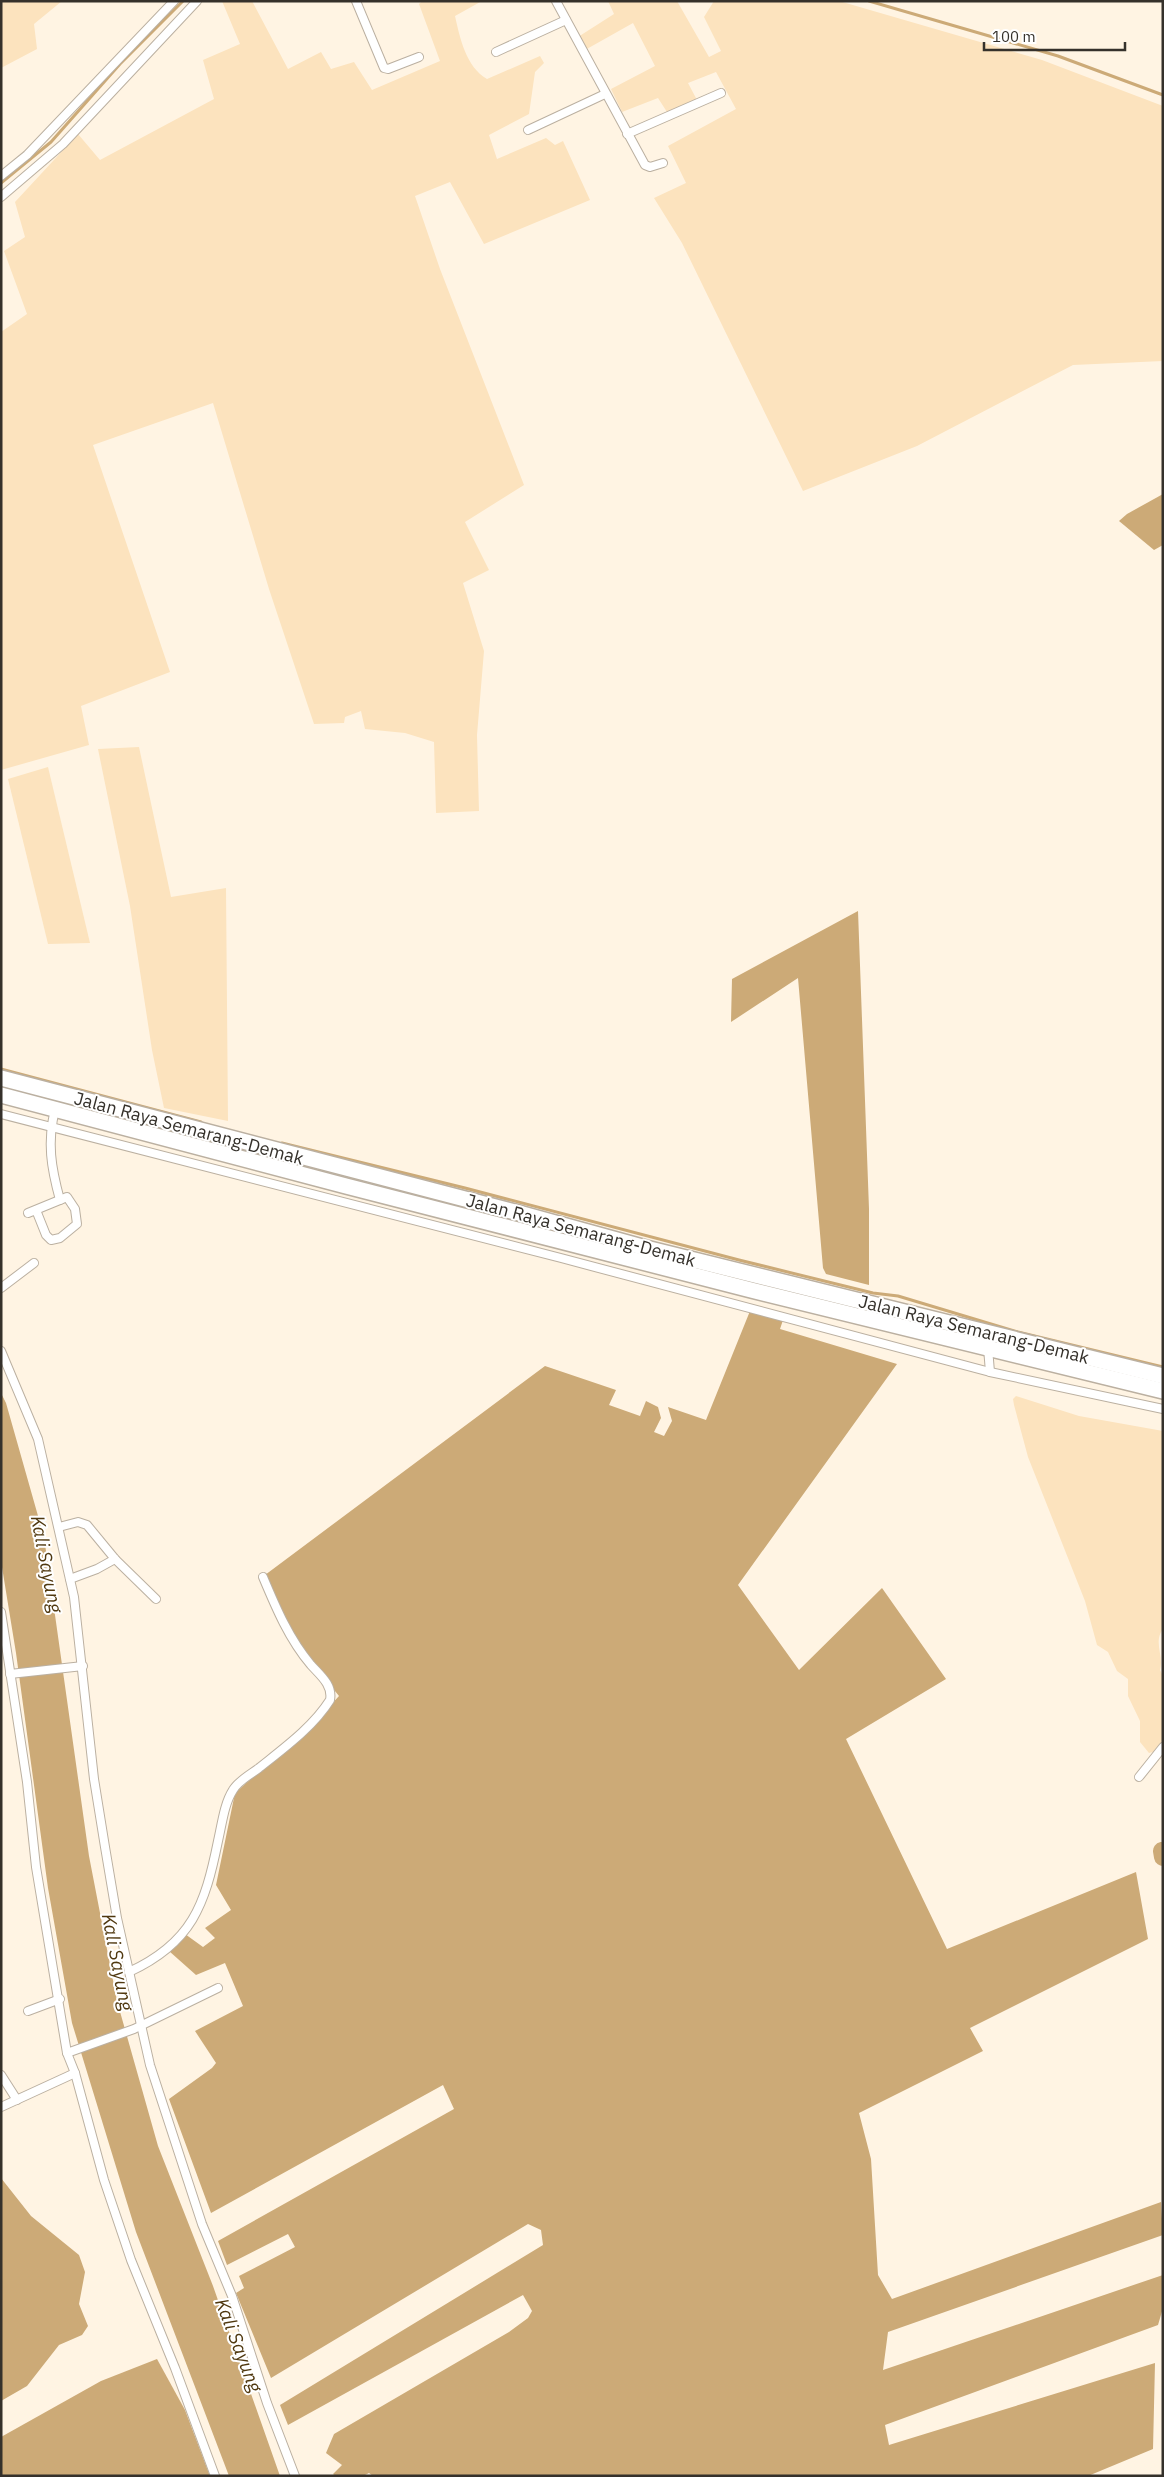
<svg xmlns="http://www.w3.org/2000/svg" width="1164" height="2477" viewBox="0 0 1164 2477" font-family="'IBM Plex Sans',sans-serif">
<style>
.green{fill:#fce3be}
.water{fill:#ca7}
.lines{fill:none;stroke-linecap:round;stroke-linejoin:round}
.stream{stroke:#ca7;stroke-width:3}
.river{stroke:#ca7;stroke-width:18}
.street-casing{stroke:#bbb0a1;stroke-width:10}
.highway-casing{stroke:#bbb0a1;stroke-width:18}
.street{stroke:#fff;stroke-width:8}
.highway{stroke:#fff;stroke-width:15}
.labels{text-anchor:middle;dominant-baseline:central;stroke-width:4;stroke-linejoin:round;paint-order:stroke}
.street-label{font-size:18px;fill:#35312b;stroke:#fff}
.water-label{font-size:19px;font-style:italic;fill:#50380f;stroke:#fff}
</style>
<rect width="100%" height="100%" fill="#fff4e3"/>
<g class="green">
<path d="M1,1h61l-28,23 3,25 -36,19z"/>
<path d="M222,1h30l36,68 33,-17 10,17 23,-7 18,28 68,-29 -21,-57 3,-3h60l-27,15c5,22 11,51 32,63l53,-23 4,7 -9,9 -6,42 -40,21 8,24 49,-21 9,7 8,-4 27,59 -106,44 -34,-62 -35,14 25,73 84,216 -59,37 24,48 -26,13 21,68 -7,84 2,76 -43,2 -2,-71 -29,-9 -40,-4 -4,-18 -16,6 -1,6 -30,1 -45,-135 -56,-186 -120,42 77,227 -89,34 8,39 -88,25v-438l26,-18 -23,-63 21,-14 -10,-35 63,-68 22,26 114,-61 -11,-39 37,-16z"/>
<path d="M608,1h69l32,56 12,-6 -17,-34 10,-16h125l203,59 121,46v255l-90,4 -156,81 -114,45 -121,-248 -28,-45 32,-15 -18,-37 68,-37 -20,-37 -28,11 9,17 -30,12 -9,-14 -36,14 -11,-23 44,-23 -22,-43 -48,27 -7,-13 36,-23z"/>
<path d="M139,747l32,150 55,-9 2,233 -64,-13 -12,-58 -22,-144 -32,-157z"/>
<path d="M48,767l42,176 -42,1 -40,-165z"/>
<path d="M1016,1396l63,20 84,15v198c-10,13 1,26 -3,41l3,6v64l-10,12 -4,1 -9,-11v-21l-12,-25v-17l-11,-8 -9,-19 -11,-7 -12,-44 -57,-144 -14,-52 -1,-6z"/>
</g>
<g class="water">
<path d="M1163,494v51l-9,5 -35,-29 8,-7z"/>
<path d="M858,911l11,298v76l-43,-11 -3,-6 -25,-290 -67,44 1,-43z"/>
<path d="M750,1311l33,9 -3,9 117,35 -159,221 61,85 83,-82 64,91 -100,60 101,210 189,-77 12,67 -178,89 13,23 -124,62 12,46 7,116 14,24 269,-97 2,33 -275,97 -5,38 280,-95v33l-5,17 -273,100 4,20 266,-82 -2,86 -65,27h-715l-4,-3 -6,3h-28l-2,-2 9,-9 -16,-12 8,-19 175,-102 19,-14 4,-7 -9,-16 -235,130 -8,-20 263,-160 -2,-15 -13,-6 -257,154 -35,-85 8,-5 -5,-12 56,-29 -7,-13 -61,31 -9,-24 236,-132 -11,-24 -232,128 -42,-114 43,-31 4,-5 -21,-32 48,-25 -18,-43 -29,12 -27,-24 16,-17 18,13 12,-9 -10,-10 26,-18 -15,-25 19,-92 51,-45 9,-4 44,-48 -30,-37 -25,-38 -19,-46 280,-209 71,24 -7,15 31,11 6,-15 12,6 3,11 -7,14 10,4 8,-15 -4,-14 38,13z"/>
<path d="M1,1393l5,10 38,134 45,319 28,145 41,145 55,140 67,190h-51l-93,-244 -64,-209 -24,-135 -32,-235 -15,-92z"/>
<path d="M1,2178l30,38 48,39 6,17 -6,32 9,22 -6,9 -23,10 -32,41 -26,15z"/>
<path d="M157,2359l28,51 25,66h-209v-39l100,-56z"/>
</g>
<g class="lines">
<g class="stream">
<path d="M869,1l189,55 105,39"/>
<path d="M1,183l50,-41 69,-78 63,-63"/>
<path d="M1,1069l200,53"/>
<path d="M282,1143l183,45 274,72 134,33 25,3 120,36 145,35"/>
</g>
<path class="river" d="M1162,1851l1,6"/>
<defs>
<g id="street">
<path d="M356,1l28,67 4,1 31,-12"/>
<path d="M556,1l89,164 5,2 13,-4"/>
<path d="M496,52l70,-32"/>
<path d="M528,130l77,-36"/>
<path d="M627,134l94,-41"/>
<path d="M1,176l26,-21 147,-154"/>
<path d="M1,197l62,-53 134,-143"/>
<path d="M55,1109c-8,34 -4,58 5,91"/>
<path d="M1,1114l560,144 429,114 173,37"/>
<path d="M28,1213l39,-16 8,12 2,15 -17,14 -9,2 -5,-5 -10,-25"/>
<path d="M1,1288l33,-25"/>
<path d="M988,1348l2,24"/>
<path d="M1,1351l37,88 36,158 20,182 11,68 12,71 33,147 52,159 30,72 35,107 28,73"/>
<path d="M59,1527l19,-5 9,3 28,34 41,40"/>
<path d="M70,1579l27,-10 18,-10"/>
<path d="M1,1612l26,170 9,85 31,186 8,20 29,107 27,80 44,108 40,108"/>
<path d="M10,1674l73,-8"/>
<path d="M1139,1777l24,-30"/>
<path d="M129,1972c63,-29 76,-67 89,-131 4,-17 6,-37 15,-51 5,-9 18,-16 26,-22 25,-20 54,-41 71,-68 3,-15 -10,-25 -19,-35 -22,-26 -35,-57 -48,-88"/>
<path d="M28,2011l32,-12"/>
<path d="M67,2053l67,-24 84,-41"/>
<path d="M1,2075l16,25"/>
<path d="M1,2107l74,-34"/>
</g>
<g id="highway">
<path d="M1,1078l518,135 127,35 517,128"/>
<path d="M1,1095l345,91 405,104 412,101"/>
</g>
</defs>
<use href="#street" class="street-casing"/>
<use href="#highway" class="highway-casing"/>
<use href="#street" class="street"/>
<use href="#highway" class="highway"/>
</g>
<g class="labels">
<g class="street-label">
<text transform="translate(189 1128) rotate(15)">Jalan Raya Semarang-Demak</text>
<text transform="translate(581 1230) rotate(15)">Jalan Raya Semarang-Demak</text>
<text transform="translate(974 1329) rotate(14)">Jalan Raya Semarang-Demak</text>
</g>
<g class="water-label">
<text transform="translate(47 1564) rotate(79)">Kali Sayung</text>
<text transform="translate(118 1962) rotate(79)">Kali Sayung</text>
<text transform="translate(239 2345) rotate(69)">Kali Sayung</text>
</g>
</g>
<rect width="1164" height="2477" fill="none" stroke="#35312b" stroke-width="5"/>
<path d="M984 42v8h141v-8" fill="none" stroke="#35312b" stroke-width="2.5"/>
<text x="992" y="42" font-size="15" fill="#35312b" stroke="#ffffff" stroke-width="4" paint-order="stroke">100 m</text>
</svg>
